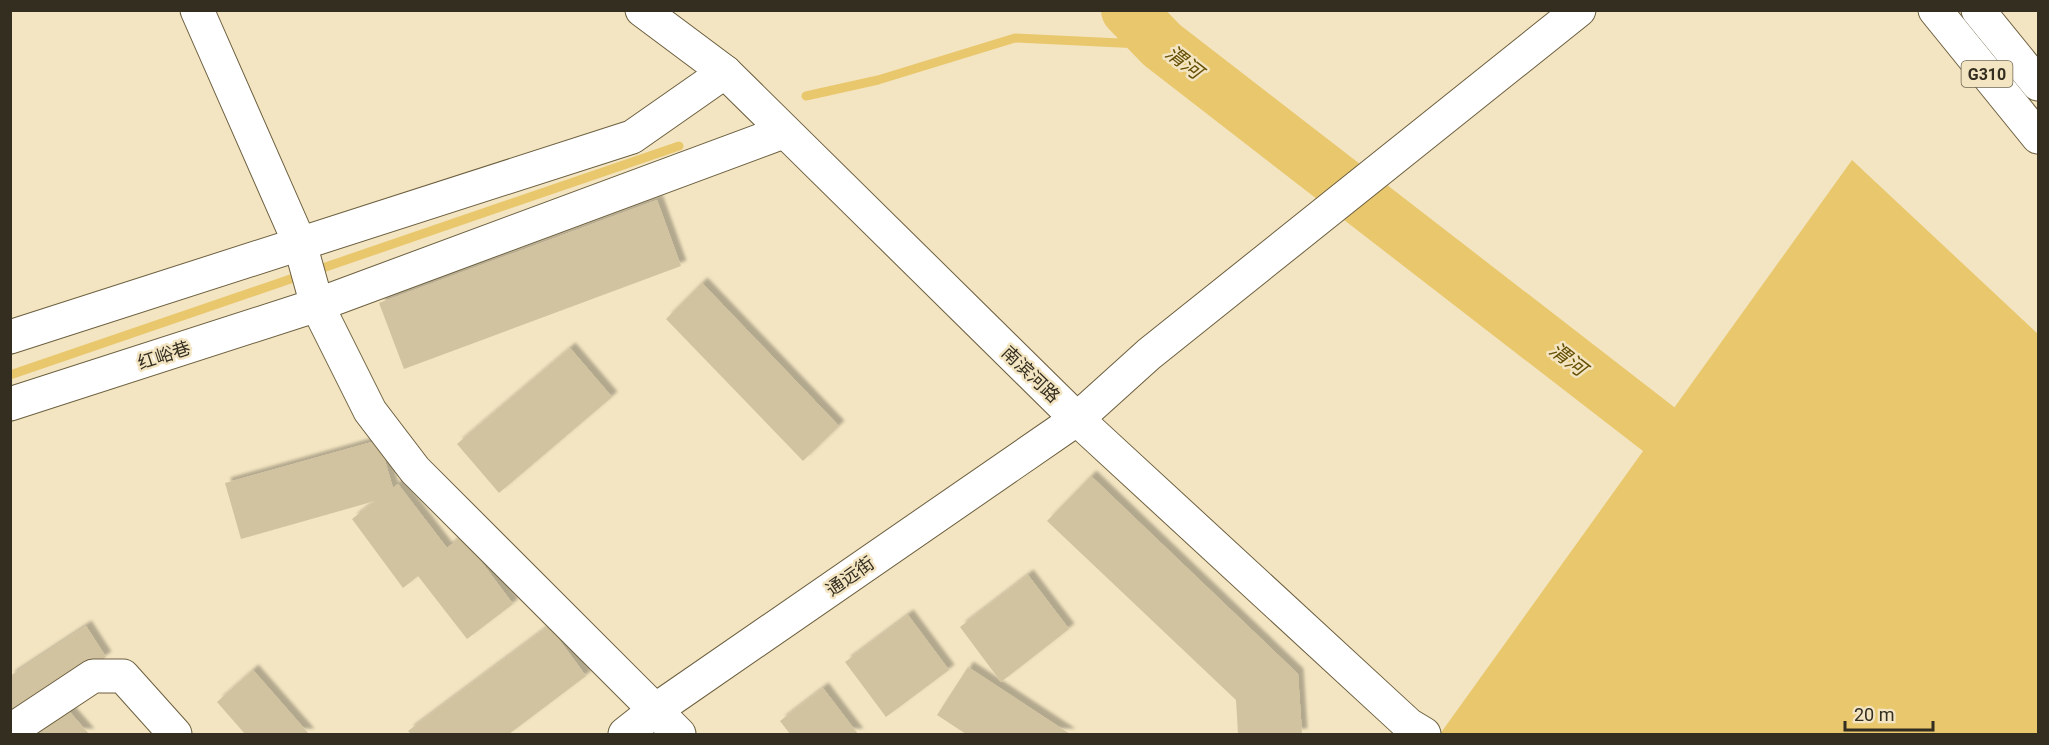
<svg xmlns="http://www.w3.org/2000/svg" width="2049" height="745" viewBox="0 0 2049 745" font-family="Roboto,'Noto Sans SC',sans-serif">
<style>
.water{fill:#e9c76d}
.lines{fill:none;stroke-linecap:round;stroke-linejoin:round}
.stream{stroke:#e9c76d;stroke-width:9}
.river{stroke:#e9c76d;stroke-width:54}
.building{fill:#d1c3a0;filter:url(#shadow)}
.minor-casing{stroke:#6c5f3f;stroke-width:35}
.major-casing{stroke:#6c5f3f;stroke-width:35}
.highway-casing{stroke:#6c5f3f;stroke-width:35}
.minor{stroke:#fff;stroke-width:33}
.major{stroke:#fff;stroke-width:33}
.highway{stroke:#fff;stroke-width:33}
.labels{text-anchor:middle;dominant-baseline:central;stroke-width:5;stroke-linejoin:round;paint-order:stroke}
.shield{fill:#f3e5c1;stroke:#6d6550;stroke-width:1.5}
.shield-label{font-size:16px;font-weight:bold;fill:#342e20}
.street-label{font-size:18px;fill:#342e20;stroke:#f3e5c1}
.water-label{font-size:20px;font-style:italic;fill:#644e03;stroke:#f3e5c1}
</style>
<defs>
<filter id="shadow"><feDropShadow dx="5.5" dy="-5.5" stdDeviation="1.5" flood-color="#0004"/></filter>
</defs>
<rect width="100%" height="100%" fill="#f3e5c1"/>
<path class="water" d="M1852,160l186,174v400h-598z"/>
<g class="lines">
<g class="stream">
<path d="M806,96l72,-16 137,-42 147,7"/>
<path d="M10,375l669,-229"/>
</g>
<path class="river" d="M1128,10l34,35 512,396 40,37"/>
</g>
<g class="building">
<path d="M657,200l24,66 -277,103 -25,-66z"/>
<path d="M702,283l137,143 -36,35 -137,-142z"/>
<path d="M570,348l42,49 -113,96 -42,-49z"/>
<path d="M379,440l14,48 5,-4 49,64 15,-12 51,68 -46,35 -49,-63 -15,12 -51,-69 23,-18 -134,38 -16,-56z"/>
<path d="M1091,476l207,198 4,60h-64l-2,-34 -189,-179z"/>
<path d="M1028,575l41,54 -68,53 -41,-55z"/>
<path d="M908,615l41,55 -63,47 -41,-55z"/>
<path d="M86,626l20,31 -96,63v-44z"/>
<path d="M549,626l37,50 -77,58h-98l-3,-3z"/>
<path d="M968,667l102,67h-104l-29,-19z"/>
<path d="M253,670l56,64h-64l-28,-32z"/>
<path d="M823,688l35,46h-68l-10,-13z"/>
<path d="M62,703l27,31h-64z"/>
</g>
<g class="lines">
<defs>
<g id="minor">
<path d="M197,10l103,234 17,61 53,106 45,59 264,264"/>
<path d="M10,337l622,-200 93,-65"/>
<path d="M10,404l307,-99 466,-173"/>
<path d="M10,731l83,-55h30l52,58"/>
<path d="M625,734l29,-23 423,-292"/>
</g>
<g id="major">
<path d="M642,10l83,62 352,347 332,306 15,9"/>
<path d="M1077,419l72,-65 430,-344"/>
</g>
<g id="highway">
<path d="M1935,10l103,127"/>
<path d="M1978,10l60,74"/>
</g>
</defs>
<use href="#minor" class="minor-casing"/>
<use href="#major" class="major-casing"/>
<use href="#highway" class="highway-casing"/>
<use href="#minor" class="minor"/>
<use href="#major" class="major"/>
<use href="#highway" class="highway"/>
</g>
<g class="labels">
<rect class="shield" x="1961.5" y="61" width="51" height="26" rx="4.5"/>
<g class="shield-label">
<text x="1987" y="74">G310</text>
</g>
<g class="street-label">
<text transform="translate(164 355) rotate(-18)">红峪巷</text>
<text transform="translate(1031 374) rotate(44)">南滨河路</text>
<text transform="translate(850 576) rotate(-35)">通远街</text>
</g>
<g class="water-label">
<text transform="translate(1184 62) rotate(38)">渭河</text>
<text transform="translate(1568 359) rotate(38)">渭河</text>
</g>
</g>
<rect width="2049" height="745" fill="none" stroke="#342e20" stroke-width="24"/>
<path d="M1845 721v9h88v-9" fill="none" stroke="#342e20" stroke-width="3"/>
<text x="1854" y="721" font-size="18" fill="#342e20" stroke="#f3e5c1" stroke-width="4.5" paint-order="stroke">20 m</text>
</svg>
